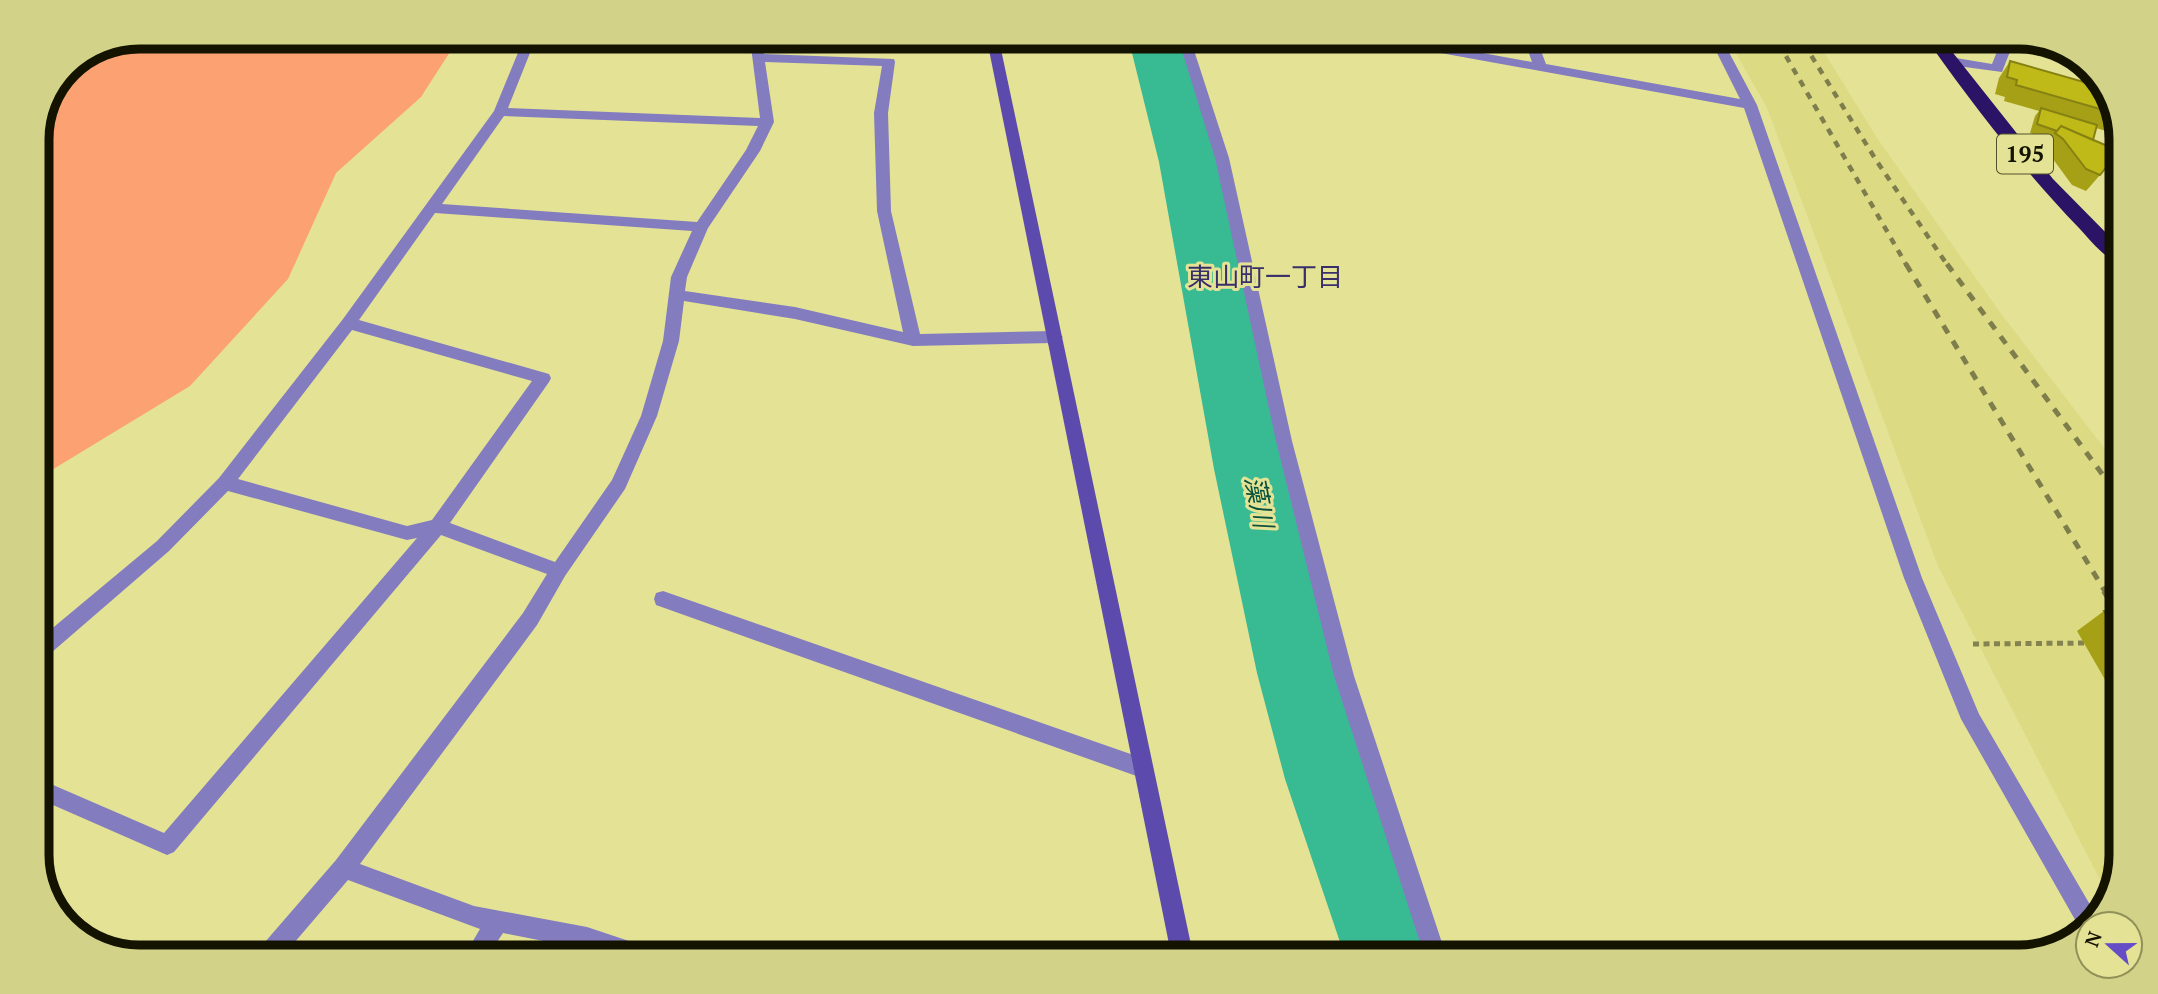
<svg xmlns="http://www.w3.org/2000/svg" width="2158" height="994" font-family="'PT Serif','Noto Sans JP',serif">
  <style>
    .built { fill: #dcda83 }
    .green { fill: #fba172 }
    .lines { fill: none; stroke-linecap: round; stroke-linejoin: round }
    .river { fill: #38bb92; fill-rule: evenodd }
    .path { stroke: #848350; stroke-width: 5; stroke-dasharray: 6 4.5; stroke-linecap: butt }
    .street { fill: #837dc0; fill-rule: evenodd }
    .secondary { fill: #5c4bad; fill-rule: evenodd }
    .highway { fill: #2b1466; fill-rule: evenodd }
    .rail-far2 { stroke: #7e7d4c; stroke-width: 4.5; stroke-dasharray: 7 7; stroke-linecap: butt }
    .rail-far1 { stroke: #7e7d4c; stroke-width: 5; stroke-dasharray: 9 9; stroke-linecap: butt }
    .rail { stroke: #7e7d4c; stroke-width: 6; stroke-dasharray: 10 10; stroke-linecap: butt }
    .wall { fill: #a5a016 }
    .building { fill: #c0ba19; stroke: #868212; stroke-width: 2 }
    .labels { text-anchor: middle; stroke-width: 6; stroke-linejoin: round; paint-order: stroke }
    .shield { fill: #e4e395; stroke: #52512d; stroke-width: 2 }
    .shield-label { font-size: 23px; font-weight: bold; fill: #141300 }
    .neighbourhood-label { font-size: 26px; fill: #382e69; stroke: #e4e395 }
    .water-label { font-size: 26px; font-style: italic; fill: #08523d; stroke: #e4e395 }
    .rim { fill: none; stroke: #141300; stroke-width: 9 }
  </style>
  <rect width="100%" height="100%" fill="#e4e395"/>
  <path class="built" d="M1730 43 1819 44 1877 138 1999 311 2118 466 2113 895 2110 899 1938 566 1767 108Z"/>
  <path class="green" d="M139 37 459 38 421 97 336 173 288 279 190 386 37 479V132L67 66Z"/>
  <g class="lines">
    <path class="river" d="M1129 41H1183L1219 162 1288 469 1340 673 1374 779 1440 955 1344 954 1285 779 1257 673 1214 469 1159 162Z"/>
    <path class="path" d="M1973 644 2090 643"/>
    <path class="street" d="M524 38H536L508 108 760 118 750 39H762L764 54 894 59 895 62 888 113 891 211 920 334 1055 331 1063 337 1055 343 913 346 795 319 684 301 679 341 657 416 625 489 565 576 537 625 360 864 474 906 587 927 638 944 641 952 594 951 503 933 491 951H467L480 929 348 880 288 950H262L265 942 336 860 523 613 547 574 441 535 174 852 167 855 37 798V778L164 833 417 538 407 540 228 491 169 551 44 659 37 661V641L157 541 219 478 343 319 494 111ZM765 62 882 66 874 113 877 211 903 332 795 307 685 291 687 277 708 228 760 151 774 122ZM504 116 758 126 746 150 697 222 442 204ZM435 213 692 231 671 277 663 341 641 416 612 480 555 562 450 523 549 382 551 378 549 374 359 320ZM352 330 532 381 432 520 407 526 238 479Z
      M1179 41H1191L1229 158 1292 441 1354 676 1446 955H1424L1334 676 1276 441 1215 158Z
      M1396 42H1423L1532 62 1525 42 1538 43 1546 64 1740 99 1712 43H1724L1757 105 1922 578 1979 714 2096 915 2082 932 1961 719 1904 578 1744 108 1402 46Z
      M2000 44H2013L2002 72 1950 65 1944 61 1950 57 1992 64Z
      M663 591 1142 758 1149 761 1152 768 1149 775 1142 778 656 605 654 599 656 593Z"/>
    <path class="secondary" d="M987 40H999L1193 954H1171Z"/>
    <path class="highway" d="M1930 44H1946L2053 179 2120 247V263C2105 259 2090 240 2079 228 2025 172 1976 109 1930 44Z"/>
    <path class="rail-far2" d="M1779 44 1907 266
      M1804 44 1876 160 1948 266"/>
    <path class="rail-far1" d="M1906 264 2106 593
      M1947 264 2117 494"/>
    <path class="rail" d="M2104 591 2116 610"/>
  </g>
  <path class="wall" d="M2010 61 2108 93 2121 132 2119 135 2096 128 2093 140 2100 175 2086 191 2072 185 2050 155 2042 149 2050 139 2030 133 2035 116 2039 111 2004 101 2005 97 1995 94 1999 78Z
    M2121 173 2120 194 2110 190Z
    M2120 197V233L2113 231 2118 221 2107 217 2114 205Z
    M2104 611H2116L2115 697 2077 631Z"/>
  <path class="building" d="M2010 61 2098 86V90L2108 93 2114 113 2016 85 2017 80 2007 77Z
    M2041 108 2097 125 2093 140 2061 126 2057 131 2037 124Z
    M2061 126 2119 151 2100 175 2086 169 2063 139 2055 133Z
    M2104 611H2116V632Z"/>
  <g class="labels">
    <rect class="shield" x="1997" y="134.5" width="56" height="39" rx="5"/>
    <g class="shield-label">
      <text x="2025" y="162">195</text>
    </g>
    <g class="neighbourhood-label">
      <text x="1265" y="286">東山町一丁目</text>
    </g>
    <g class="water-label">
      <text transform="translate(1259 502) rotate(79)" y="9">藻川</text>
    </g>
  </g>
  <path d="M0 0H2158V994H0ZM139 49H2019A90 90 0 0 1 2109 139V855A90 90 0 0 1 2019 945H139A90 90 0 0 1 49 855V139A90 90 0 0 1 139 49Z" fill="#d3d289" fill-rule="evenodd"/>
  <path class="rim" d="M139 49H2019A90 90 0 0 1 2109 139V855A90 90 0 0 1 2019 945H139A90 90 0 0 1 49 855V139A90 90 0 0 1 139 49Z"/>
  <g transform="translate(2109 945) rotate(291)"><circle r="33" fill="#e4e395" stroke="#919059" stroke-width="2"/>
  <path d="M0-5L12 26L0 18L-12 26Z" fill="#654dc5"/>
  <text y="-10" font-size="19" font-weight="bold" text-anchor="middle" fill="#141300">N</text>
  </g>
</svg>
